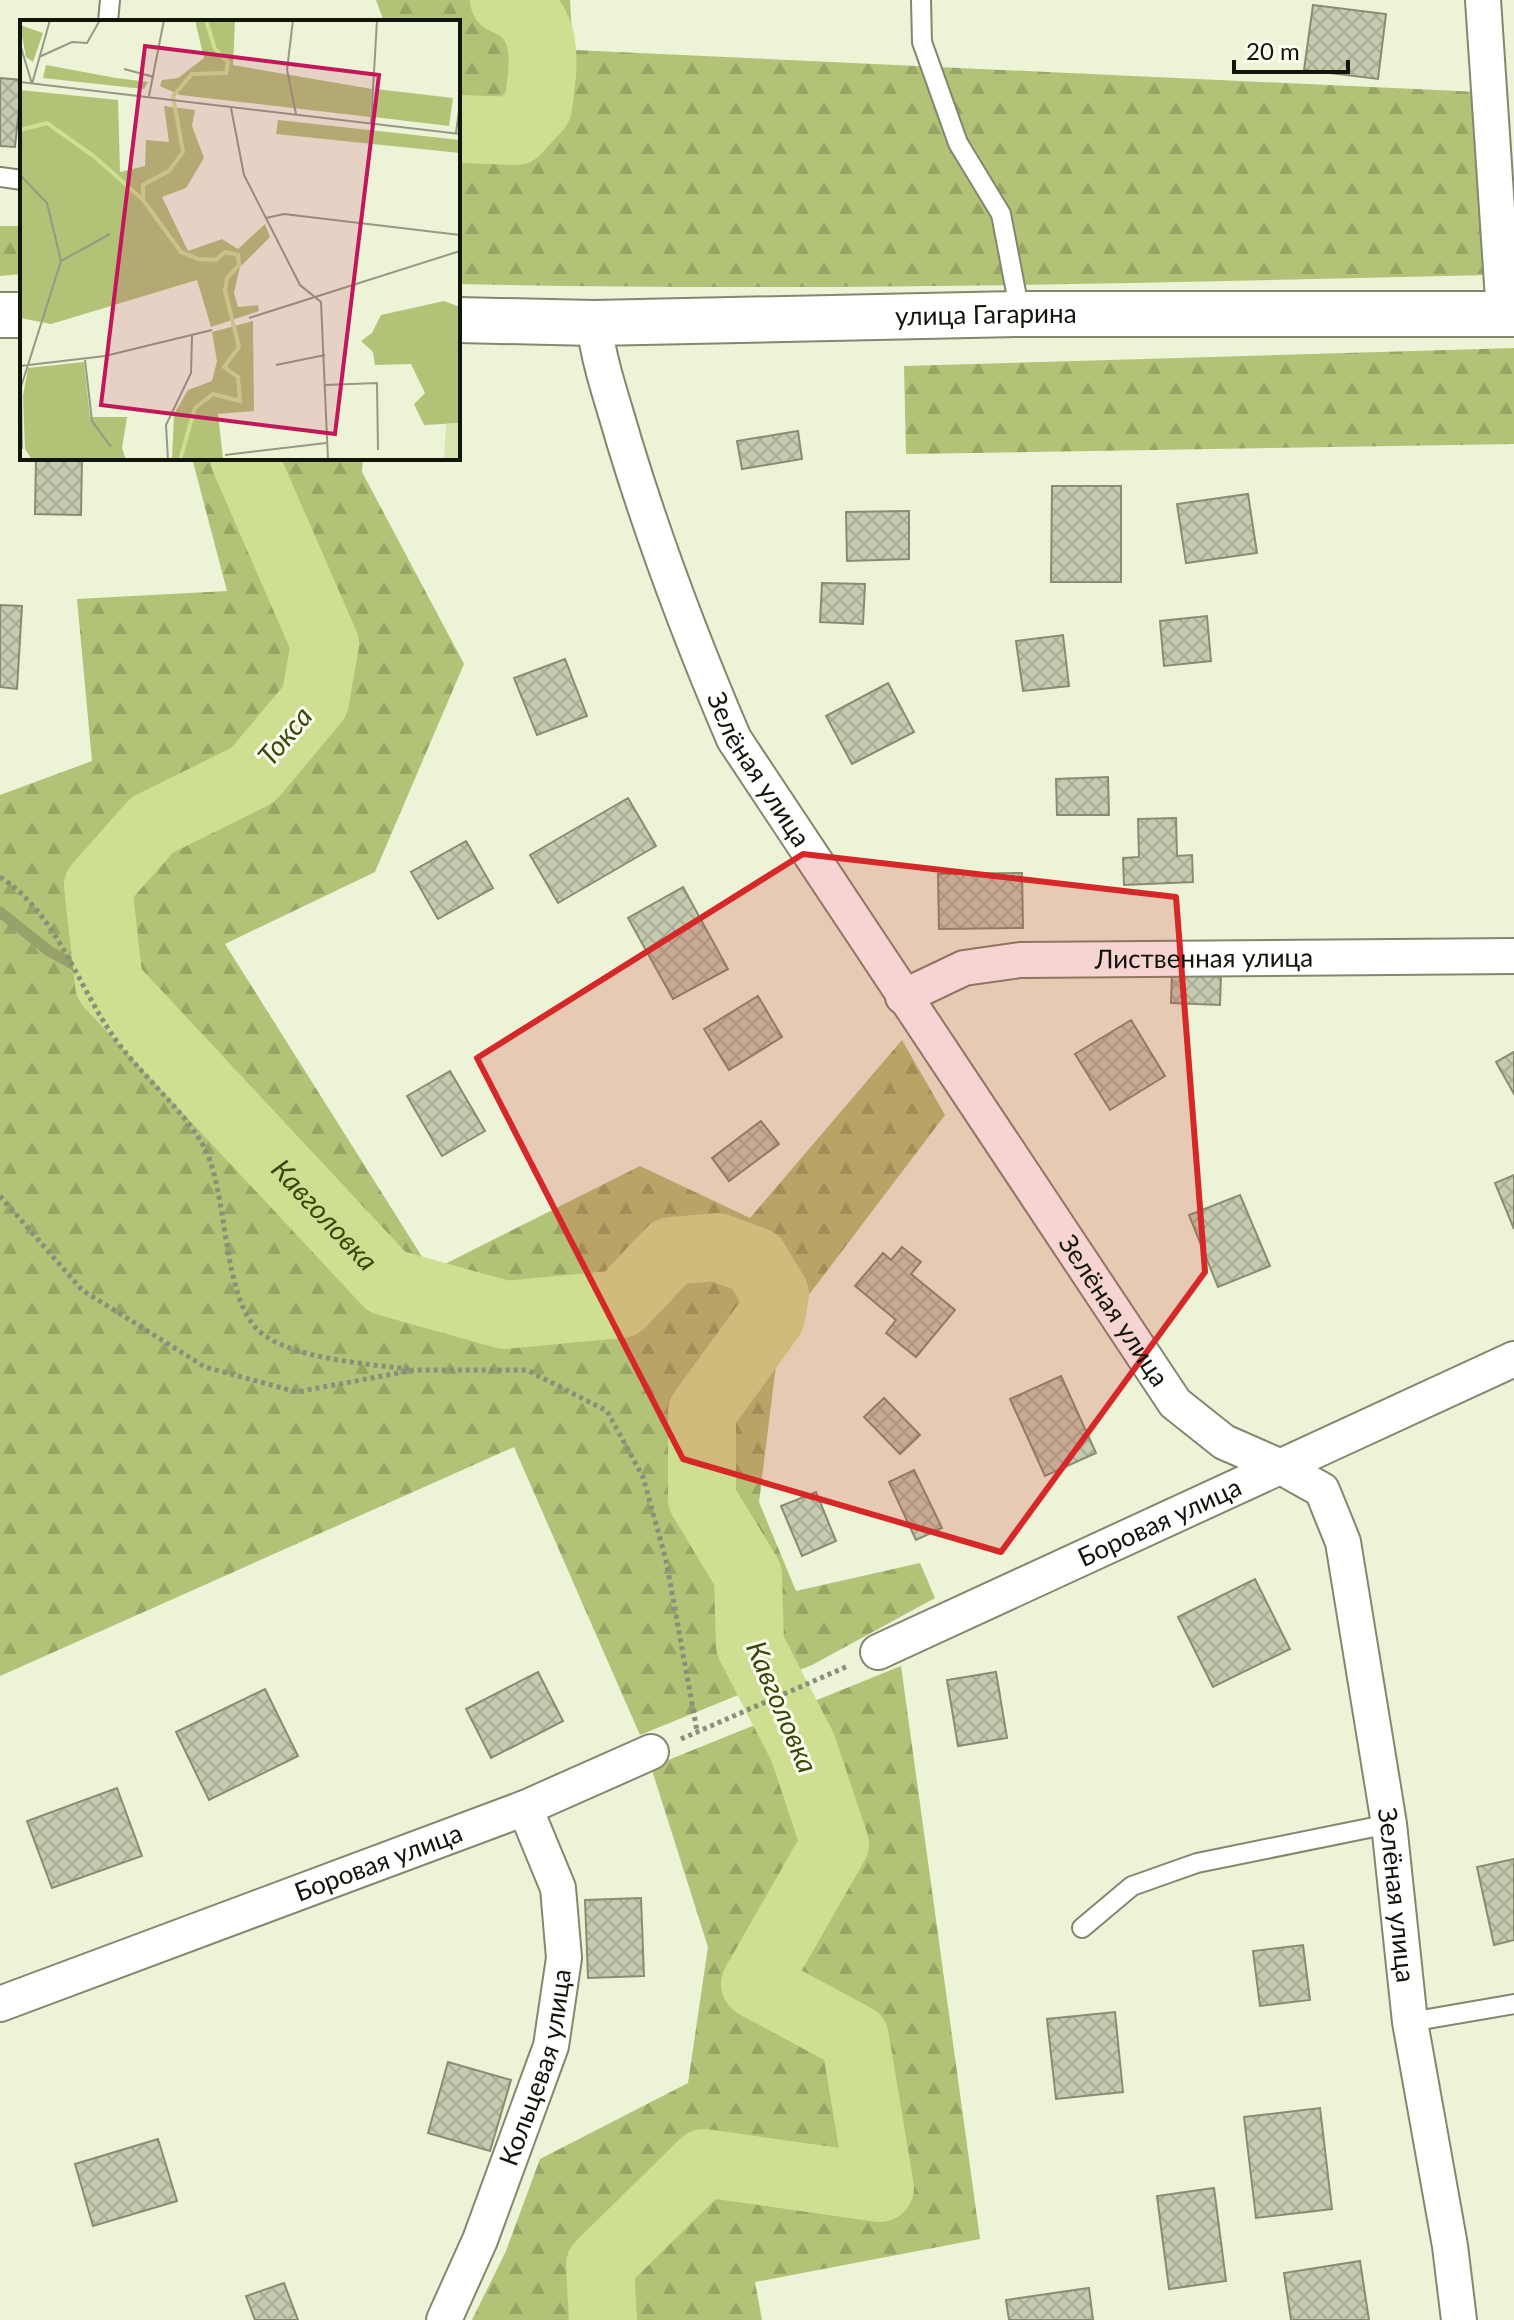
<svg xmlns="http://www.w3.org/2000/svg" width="1514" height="2320" font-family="Lato,sans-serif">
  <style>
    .forest { fill: url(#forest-firs) }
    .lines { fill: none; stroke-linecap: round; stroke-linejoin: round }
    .stream { stroke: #96a269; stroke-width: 11 }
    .river { stroke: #cfdf92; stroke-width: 68 }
    .building { fill: url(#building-cross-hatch); stroke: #878d72; stroke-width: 2 }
    .service-casing { stroke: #82886e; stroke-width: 22 }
    .minor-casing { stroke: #82886e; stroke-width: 38 }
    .secondary-casing { stroke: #82886e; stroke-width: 48 }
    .path { stroke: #8a8f7a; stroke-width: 5; stroke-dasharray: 4 4; stroke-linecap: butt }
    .service { stroke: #fff; stroke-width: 18 }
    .minor { stroke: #fff; stroke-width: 34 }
    .secondary { stroke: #fff; stroke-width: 44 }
    .marked { fill: #d62828; fill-opacity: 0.2; stroke: #d62828; stroke-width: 6; stroke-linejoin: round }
    .labels { text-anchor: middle; stroke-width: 6; stroke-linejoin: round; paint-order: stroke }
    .street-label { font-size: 26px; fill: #12150a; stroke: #fbffee }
    .water-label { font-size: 28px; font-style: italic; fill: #3d470d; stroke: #fbffee }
    .inset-river { fill: none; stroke: #cfdf92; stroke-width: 4 }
    .inset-road { fill: none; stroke: #959a84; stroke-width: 2 }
    .view { fill: #c2185b; fill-opacity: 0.15; stroke: #c2185b; stroke-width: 4 }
    .inset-edge { fill: none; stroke: #12150a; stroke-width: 4 }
  </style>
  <defs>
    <pattern id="forest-firs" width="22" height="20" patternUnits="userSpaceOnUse" patternTransform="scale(2)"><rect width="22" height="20" fill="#b2c276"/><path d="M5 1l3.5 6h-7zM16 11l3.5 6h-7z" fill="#98a665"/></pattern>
    <pattern id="building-cross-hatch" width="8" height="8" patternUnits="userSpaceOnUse" patternTransform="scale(2)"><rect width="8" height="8" fill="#c4cbaf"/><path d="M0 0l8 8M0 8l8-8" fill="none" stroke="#a7ad95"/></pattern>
  </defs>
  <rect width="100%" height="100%" fill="#ecf3d6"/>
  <path class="forest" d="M376 0H570L573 50 1479 92 1489 275C1146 283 802 292 458 284V22H384Z
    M0 226H22V274L0 276Z
    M1514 348V444L906 454 904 366Z
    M192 458H363L362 472 464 664 375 872 225 944 431 1271 640 1166 750 1218 902 1040 945 1115 780 1333 759 1502 796 1591 920 1563 935 1598 812 1665 640 1735 514 1447 0 1676V795L92 761 77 599 227 591Z
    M901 1666 980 2239 755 2282 762 2320H472L506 2251 540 2159 688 2083 708 1947 651 1767Z"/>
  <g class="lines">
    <path class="stream" d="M0 912 49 951 109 984"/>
    <g class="river">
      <path d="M458 129 516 131 538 107C544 63 552 19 504 0"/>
      <path id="s1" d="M244 458 325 644 315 701 253 775 152 825 98 886 109 984 387 1282 505 1315 621 1304 671 1251 717 1247 755 1261 775 1294 771 1317 702 1412V1499L748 1575 750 1645 803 1748 835 1844 755 1984 855 2038 880 2188 704 2163 600 2265 603 2320"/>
    </g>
  </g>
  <path class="building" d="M1313 5 1386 14 1378 79 1304 70Z
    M0 78 22 80 15 147 0 146Z
    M798 431 802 459 742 469 737 441Z
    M36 458H82L81 515 35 514Z
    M1052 486H1121V582H1051Z
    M1248 494 1257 553 1186 563 1177 504Z
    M909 511V559L847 561 846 512Z
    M822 583 865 584 863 624 820 622Z
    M0 605 22 606 17 689 0 687Z
    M1207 616 1211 661 1164 666 1160 621Z
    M1063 635 1069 686 1023 691 1016 641Z
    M565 659 587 716 537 735 514 678Z
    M888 683 914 732 852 764 826 716Z
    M1108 777 1109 815H1057L1056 779Z
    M628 798 656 846 558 903 530 855Z
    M1176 818 1177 856 1192 855 1193 882 1124 885 1123 858 1139 857 1138 819Z
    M466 841 493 888 438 919 411 872Z
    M1022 873 1023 928 939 929 938 874Z
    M683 887 728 969 673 999 628 918Z
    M1172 973 1221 975 1220 1005 1171 1003Z
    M758 996 782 1037 729 1070 704 1029Z
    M1131 1020 1165 1076 1110 1110 1075 1054Z
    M1514 1052V1094L1496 1062Z
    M450 1071 485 1131 442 1156 407 1096Z
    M761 1121 779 1144 729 1181 712 1158Z
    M1514 1175V1229L1495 1183Z
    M1240 1195 1270 1266 1218 1287 1189 1215Z
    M902 1247 921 1262 911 1274 955 1310 916 1357 886 1333 896 1320 855 1286 883 1253 891 1260Z
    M1061 1376 1096 1453 1045 1476 1010 1399Z
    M884 1398 920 1435 900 1454 864 1417Z
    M914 1470 942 1528 916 1540 889 1482Z
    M816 1492 836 1541 802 1556 781 1506Z
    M1255 1579 1290 1649 1213 1687 1178 1617Z
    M538 1672 563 1721 491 1758 466 1709Z
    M996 1672 1007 1738 958 1746 947 1680Z
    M265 1689 298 1756 209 1800 176 1732Z
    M117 1788 142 1856 52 1888 27 1821Z
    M1514 1859V1940L1494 1945 1477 1867Z
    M641 1898 644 1976 588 1978 585 1900Z
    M1303 1945 1310 2000 1260 2006 1253 1951Z
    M1115 2012 1123 2092 1056 2099 1047 2019Z
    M448 2062 511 2080 490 2151 428 2133Z
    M1320 2108 1332 2209 1256 2218 1244 2117Z
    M158 2139 177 2201 93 2226 75 2164Z
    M1214 2188 1226 2281 1169 2289 1157 2196Z
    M1360 2261 1369 2320H1291L1284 2273Z
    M284 2283 298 2320H255L246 2296Z
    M1089 2288 1093 2320H1009L1006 2300Z"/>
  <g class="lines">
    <g class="service-casing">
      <path id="service" d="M921 0 922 42 958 143 1001 214 1016 292V314
        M108 22 110 0
        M0 177 22 180
        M1082 1928 1132 1886 1197 1863 1389 1824
        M1410 2022 1514 2004"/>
    </g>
    <g class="minor-casing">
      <g id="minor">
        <path d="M1483 0 1504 314"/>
        <path id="s2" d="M594 323C599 364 613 402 624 441 655 543 692 641 734 739L1175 1403 1224 1442 1281 1467 1322 1490 1343 1542 1389 1824 1410 2022 1450 2246 1459 2320"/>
        <path id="s3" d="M903 997 964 968 1020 960 1514 956"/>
        <path id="s4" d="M878 1652 1514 1359"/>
        <path id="s5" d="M0 2004 525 1808 651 1752"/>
        <path id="s6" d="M444 2320 480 2240 551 2046 564 1958 558 1888 525 1808"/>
      </g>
    </g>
    <g class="secondary-casing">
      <g id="secondary">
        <path d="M0 315H22"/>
        <path id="s7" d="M458 320 594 323 1016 314H1514"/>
      </g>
    </g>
    <path class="path" d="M0 877C55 912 76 981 111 1033 135 1070 189 1114 206 1151 228 1198 223 1297 258 1330 288 1359 369 1364 409 1369
      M0 1196 82 1290 205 1367 297 1392 414 1370H527L607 1411 643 1477 666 1560 697 1731
      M681 1739 848 1666"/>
    <use href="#service" class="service"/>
    <use href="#minor" class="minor"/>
    <use href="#secondary" class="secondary"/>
  </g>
  <path class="marked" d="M803 854 1176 897 1205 1272 1001 1552 683 1459 477 1058Z"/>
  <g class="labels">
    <g class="street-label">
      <text dy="9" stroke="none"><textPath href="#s7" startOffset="528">улица Гагарина</textPath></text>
      <text dy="9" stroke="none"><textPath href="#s2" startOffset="478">Зелёная улица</textPath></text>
      <text dy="9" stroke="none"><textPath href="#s3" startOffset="308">Лиственная улица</textPath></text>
      <text dy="9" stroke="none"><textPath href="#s2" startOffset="1126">Зелёная улица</textPath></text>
      <text dy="9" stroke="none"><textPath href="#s4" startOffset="310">Боровая улица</textPath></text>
      <text dy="9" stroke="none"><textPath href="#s5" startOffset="404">Боровая улица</textPath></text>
      <text dy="9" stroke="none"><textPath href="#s2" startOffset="1822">Зелёная улица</textPath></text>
      <text dy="9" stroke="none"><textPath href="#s6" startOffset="270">Кольцевая улица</textPath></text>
    </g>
    <g class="water-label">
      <text transform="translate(285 736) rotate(-50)" y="10">Токса</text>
      <text dy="10" stroke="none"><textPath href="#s1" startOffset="966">Кавголовка</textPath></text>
      <text transform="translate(782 1707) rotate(67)" y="10">Кавголовка</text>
    </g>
  </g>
  <g transform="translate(20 20)">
    <rect width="440" height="440" fill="#ecf3d6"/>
    <path d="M175 0H215L213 45 352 69 350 97 160 75 140 66 142 60 158 58 184 38ZM0 5 23 13 13 42 6 37ZM26 45 96 58 128 62 124 69 23 58ZM356 69 433 78 429 106 354 97ZM0 70 98 80 100 152 125 146 126 120 149 122 144 86 175 90 172 106 184 138 166 168 142 177 168 231 202 219 218 229 245 204 250 217 220 247 214 273 218 287 238 285 239 291 191 307 177 260 31 304 0 298ZM258 100 440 120V133L256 114ZM424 281 440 287V403L404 405 394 384 405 373 391 344 355 345 353 332 341 321 352 313 361 295ZM233 301 234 391 198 394 203 439 217 440H152L154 394 168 370 192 361 197 341 192 312ZM64 342 70 397H107L102 428 106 440H12L5 429 3 376 8 348Z" fill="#b2c276"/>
    <path d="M440 403V440H424L426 404Z" fill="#d8e5ae"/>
    <path class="inset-river" d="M0 110 27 103 75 137 123 180M160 440 175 388 193 374 220 381 218 357 204 347 219 327 205 271 207 258 219 245 218 235 205 232 196 240 178 239 161 232 123 180V165L149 151 163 132 153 76 172 54 206 53 208 42 195 29 186 0"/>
    <path class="inset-road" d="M273 0 267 50 276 94M0 24 12 64M19 37 52 22 67 23 80 0M104 49 134 57M0 62 440 114M12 64 30 0M129 76 144 0M211 88 224 155 280 265 301 282 308 440M351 104 357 0M436 113 440 83M0 155 27 183 41 241 1 367 2 429M246 198 264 194 440 215M41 241 90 214M229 298 440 231M65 340 72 401 91 427M256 345 305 335M0 346 85 336 192 310M305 365 357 363 358 430M205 435 306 423M148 440 146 405 171 353 172 316"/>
    <path class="view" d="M125 26 359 55 315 414 81 385Z"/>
    <rect width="440" height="440" class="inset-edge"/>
  </g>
  <path d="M1234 60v12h114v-12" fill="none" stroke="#12150a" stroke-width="4"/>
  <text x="1246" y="60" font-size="24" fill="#12150a" stroke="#fbffee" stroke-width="6" paint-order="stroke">20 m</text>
</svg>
